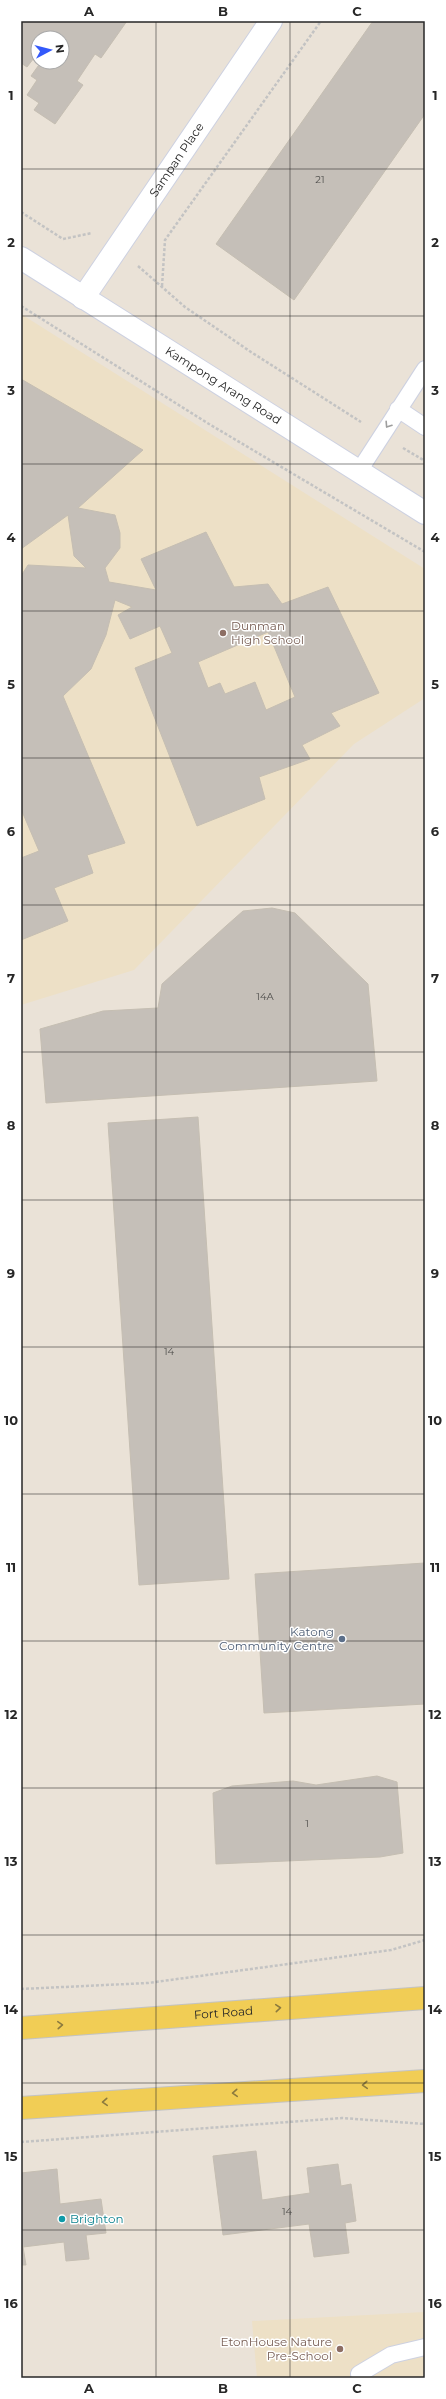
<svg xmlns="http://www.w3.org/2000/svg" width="446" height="2399" font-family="Montserrat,sans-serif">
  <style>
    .education { fill: #ede0c6 }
    .building { fill: #c5bfb8; stroke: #c5beb2; fill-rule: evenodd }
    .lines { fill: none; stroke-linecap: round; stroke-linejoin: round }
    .service-casing { stroke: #cdd1e1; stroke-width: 18 }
    .minor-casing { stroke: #cdd1e1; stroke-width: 24 }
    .primary-casing { stroke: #c3c3c3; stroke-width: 24 }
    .path { stroke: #c3c3c3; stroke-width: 2.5; stroke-dasharray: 3 2; stroke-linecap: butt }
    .service { stroke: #fff; stroke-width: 16 }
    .minor { stroke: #fff; stroke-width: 22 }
    .primary { stroke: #f1cd55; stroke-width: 22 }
    .oneway { stroke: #9e9e9e }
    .oneway2 { stroke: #8c7a3e }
    .grid { fill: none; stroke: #272727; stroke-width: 1; stroke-opacity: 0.55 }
    .education-dot { fill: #8d6e63; stroke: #fff; stroke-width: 1.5 }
    .service-dot { fill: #5c6f8a; stroke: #fff; stroke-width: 1.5 }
    .culture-dot { fill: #0f9aa8; stroke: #fff; stroke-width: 1.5 }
    .labels { text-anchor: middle; stroke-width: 3; stroke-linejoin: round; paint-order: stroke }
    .number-label { font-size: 10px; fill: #4e4d4b }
    .street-label { font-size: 12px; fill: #272727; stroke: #fff }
    .education-label { font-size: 12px; fill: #785e54; stroke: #fff; text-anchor: start }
    .service-label { font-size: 12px; fill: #4e5e75; stroke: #fff; text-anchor: end }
    .culture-label { font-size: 12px; fill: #0d838f; stroke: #fff; text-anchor: start }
    .neatline { fill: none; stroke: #272727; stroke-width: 1.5 }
    .grid-label { font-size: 13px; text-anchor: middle; font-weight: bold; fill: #272727 }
  </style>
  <rect width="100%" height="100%" fill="#eae2d7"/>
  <path class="education" d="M21 314 425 569V698L354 744 134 970 21 1005Z
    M425 2312V2378H257L252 2321Z"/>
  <path class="building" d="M21 21H127L101 58 95 54 77 81 83 85 55 124 34 110 39 103 27 95 37 80 31 76 41 62H62V38H38V55L37 54 27 67 21 63Z
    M373 21H425V114L294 300 216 244Z
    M21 379 143 450 78 508 115 515 120 533V548L105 568 109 582 156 590 141 559 206 532 234 587 268 584 282 604 328 587 379 693 331 713 340 726 302 745 310 759 259 777 265 799 197 826 135 668 172 653 160 626 130 639 118 615 132 607 115 600 106 635 91 669 63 696 125 843 87 855 93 873 54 888 68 921 21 940V858L39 851 21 809V576L28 565 86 568 74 556 68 515 21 549ZM268 632 295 697 266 710 255 682 225 694 220 683 208 688 198 662Z
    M272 908 295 913 368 984 377 1081 46 1103 40 1029 103 1011 158 1008 162 984 226 926 243 911Z
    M198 1117 229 1579 139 1585 108 1123Z
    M425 1563V1704L264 1713 255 1574Z
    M377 1776 397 1782 403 1853 380 1857 216 1864 213 1793 232 1786 293 1781 316 1785Z
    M256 2151 262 2200 310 2193 307 2168 338 2164 341 2186 351 2184 356 2221 345 2223 349 2253 314 2257 309 2224 223 2235 213 2156Z
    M57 2169 60 2204 101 2199 106 2233 86 2235 89 2259 66 2261 64 2242 23 2247 26 2265H21V2173Z"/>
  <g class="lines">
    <g class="service-casing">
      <path id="service" d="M398 409 425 427
        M359 471 425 369
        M359 2374 391 2355 425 2347"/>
    </g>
    <g class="minor-casing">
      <g id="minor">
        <path id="s1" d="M21 258 425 513"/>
        <path id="s2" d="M83 298 271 21"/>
      </g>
    </g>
    <g class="primary-casing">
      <g id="primary">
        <path id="s3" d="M21 2028 425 1998"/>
        <path d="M21 2108 425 2081"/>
      </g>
    </g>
    <path class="path" d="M21 212 63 239 92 233
      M138 266 185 307 251 352 361 422
      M162 286 165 240 321 21
      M21 306 209 424 425 552
      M403 448 425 461
      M21 1989 148 1983 391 1950 425 1940
      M21 2142 342 2118 425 2124"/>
    <use href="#service" class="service"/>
    <use href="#minor" class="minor"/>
    <use href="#primary" class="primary"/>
  </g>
  <defs><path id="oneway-chevron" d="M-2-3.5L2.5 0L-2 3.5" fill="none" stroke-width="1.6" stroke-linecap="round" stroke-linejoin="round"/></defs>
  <use class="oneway" href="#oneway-chevron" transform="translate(388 425) rotate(123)"/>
  <g class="oneway2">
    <use href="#oneway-chevron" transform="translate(278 2008) rotate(-5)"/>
    <use href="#oneway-chevron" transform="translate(60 2025) rotate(-4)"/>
    <use href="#oneway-chevron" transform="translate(365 2085) rotate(176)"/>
    <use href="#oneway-chevron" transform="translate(235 2093) rotate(176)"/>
    <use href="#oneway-chevron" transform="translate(105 2102) rotate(176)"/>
  </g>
  <path class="grid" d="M156 21V2378M290 21V2378M21 169H425M21 316H425M21 464H425M21 611H425M21 758H425M21 905H425M21 1052H425M21 1200H425M21 1347H425M21 1494H425M21 1641H425M21 1788H425M21 1935H425M21 2083H425M21 2230H425"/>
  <g class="education-dot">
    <circle cx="223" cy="633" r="4"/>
    <circle cx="340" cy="2349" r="4"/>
  </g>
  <circle class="service-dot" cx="342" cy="1639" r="4"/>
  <circle class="culture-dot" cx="62" cy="2219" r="4"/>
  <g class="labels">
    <g class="number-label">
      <text x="320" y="183">21</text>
      <text x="265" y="1000">14A</text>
      <text x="169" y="1355">14</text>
      <text x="307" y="1827">1</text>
      <text x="287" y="2215">14</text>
    </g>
    <g class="street-label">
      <text dy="4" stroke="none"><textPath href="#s2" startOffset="167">Sampan Place</textPath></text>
      <text dy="4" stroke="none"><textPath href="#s1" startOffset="239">Kampong Arang Road</textPath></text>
      <text dy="4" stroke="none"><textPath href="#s3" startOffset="203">Fort Road</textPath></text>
    </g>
    <g class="education-label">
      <text x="231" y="630">Dunman<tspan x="231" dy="14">High School</tspan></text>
      <text x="332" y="2346" text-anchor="end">EtonHouse Nature<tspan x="332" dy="14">Pre-School</tspan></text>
    </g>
    <g class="service-label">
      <text x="334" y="1636">Katong<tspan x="334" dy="14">Community Centre</tspan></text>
    </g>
    <g class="culture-label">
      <text x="70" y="2223">Brighton</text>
    </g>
  </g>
  <rect width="446" height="2399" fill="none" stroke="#ffffff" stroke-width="44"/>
  <g transform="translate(50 50) rotate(83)"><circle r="19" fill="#ffffff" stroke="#a9a9a9"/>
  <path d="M0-3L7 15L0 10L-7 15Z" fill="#3359fb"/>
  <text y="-6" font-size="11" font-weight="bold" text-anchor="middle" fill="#272727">N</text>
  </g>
  <rect x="22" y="22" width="402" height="2355" class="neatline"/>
  <g class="grid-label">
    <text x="89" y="16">A</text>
    <text x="223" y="16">B</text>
    <text x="357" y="16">C</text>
    <text x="11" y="100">1</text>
    <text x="435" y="100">1</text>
    <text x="11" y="247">2</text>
    <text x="435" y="247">2</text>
    <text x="11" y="395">3</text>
    <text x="435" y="395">3</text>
    <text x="11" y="542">4</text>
    <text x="435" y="542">4</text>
    <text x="11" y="689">5</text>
    <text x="435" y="689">5</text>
    <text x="11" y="836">6</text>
    <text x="435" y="836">6</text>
    <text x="11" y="983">7</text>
    <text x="435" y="983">7</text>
    <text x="11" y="1130">8</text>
    <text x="435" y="1130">8</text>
    <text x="11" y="1278">9</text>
    <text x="435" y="1278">9</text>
    <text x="11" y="1425">10</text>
    <text x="435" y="1425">10</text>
    <text x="11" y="1572">11</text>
    <text x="435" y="1572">11</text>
    <text x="11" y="1719">12</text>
    <text x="435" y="1719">12</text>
    <text x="11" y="1866">13</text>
    <text x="435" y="1866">13</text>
    <text x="11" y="2014">14</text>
    <text x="435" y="2014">14</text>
    <text x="11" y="2161">15</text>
    <text x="435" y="2161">15</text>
    <text x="11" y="2308">16</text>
    <text x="435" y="2308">16</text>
    <text x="89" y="2393">A</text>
    <text x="223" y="2393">B</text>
    <text x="357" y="2393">C</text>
  </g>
</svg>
